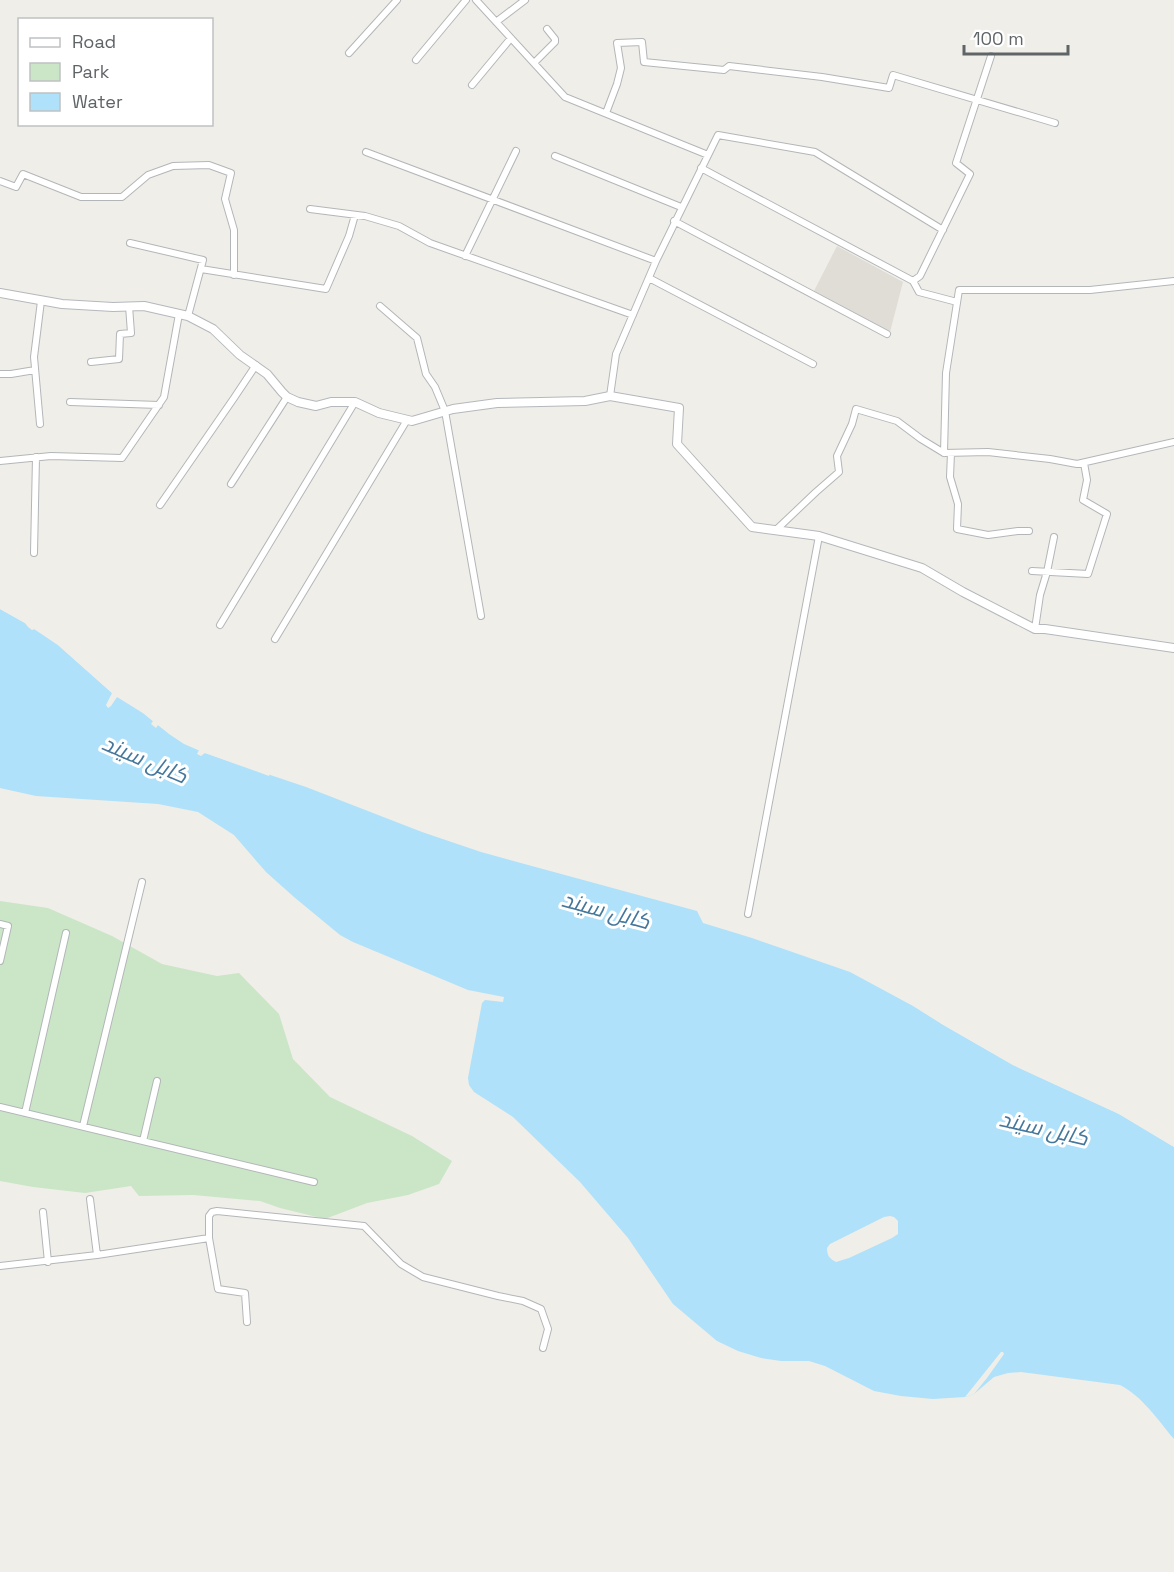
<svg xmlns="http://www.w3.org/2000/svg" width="1174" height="1572" font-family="'Space Grotesk',Cairo,sans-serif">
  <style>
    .education { fill: #e0ddd7 }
    .green { fill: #cae6c7 }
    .water { fill: #afe1fa; fill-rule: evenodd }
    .pier { fill: #f0eee8 }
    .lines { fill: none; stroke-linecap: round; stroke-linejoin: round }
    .street-casing { stroke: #b3b6b9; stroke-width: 8 }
    .secondary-casing { stroke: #b4b8bc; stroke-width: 10 }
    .street { stroke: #fff; stroke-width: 6 }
    .secondary { stroke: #fff; stroke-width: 8 }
    .labels { text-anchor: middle; stroke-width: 6; stroke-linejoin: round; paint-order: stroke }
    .water-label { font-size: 22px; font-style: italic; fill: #44779b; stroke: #fff }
  </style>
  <rect width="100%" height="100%" fill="#f0eee8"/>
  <path class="education" d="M837 246 903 282 890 332 814 291Z"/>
  <path class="green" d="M0 901 48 908 112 936 162 964 217 976 239 973 279 1014 293 1059 330 1097 412 1136 452 1161 439 1184 408 1195 367 1203 325 1219 280 1208 260 1201 193 1195 139 1196 131 1186 85 1193 33 1187 0 1181Z"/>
  <path class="water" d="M0 609 25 623 58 645 112 693 143 713 169 734 184 744 205 753 306 787 422 832 481 852 697 911 703 923 752 938 850 972 913 1006 940 1023 1013 1065 1119 1114 1174 1147V1439C1158 1420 1142 1396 1120 1385L1021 1372 1008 1373 994 1377 974 1394 965 1397 933 1399 901 1396 874 1391 825 1366 809 1361H781L761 1358 738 1351 717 1341 673 1304 628 1238 580 1182 513 1117 474 1092 469 1085 468 1078 482 1003 485 1000 503 1002 504 997 468 990 353 942 340 935 294 897 266 872 234 835 198 812 158 804 36 796 0 788ZM890 1216 894 1217 898 1221V1234L892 1238 849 1258 836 1262C830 1259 827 1256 827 1248L830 1244 884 1217Z"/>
  <path class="pier" d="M0 606 27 620 50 635 70 651 114 691 145 711 171 732 186 741 206 750 270 773 269 776 205 753 201 756 197 754 199 750 184 743 158 725 156 728 151 724 153 721 143 713 117 697 111 706 108 708 106 705 112 693 58 645 35 629 32 630 28 627 25 623 0 609Z
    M943 1021 1014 1063 1120 1112 1174 1143V1147L1119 1114 1013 1065 940 1023Z
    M1001 1352H1003L1004 1354 987 1378 974 1394 965 1397Z"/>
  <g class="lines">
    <g class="street-casing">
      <path id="street" d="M476 0 565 97 708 155
        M496 22 525 0
        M349 53 397 0
        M416 60 466 0
        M534 63 555 42V39L547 29
        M472 85 511 38
        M606 113 617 84 621 68 617 43 642 42 644 62 724 70 729 66 822 77 889 88 893 75 1055 123
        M366 152 656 261
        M555 156 681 207
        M701 168 913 281 919 292 957 302
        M0 181 16 187 23 174 81 197H122L148 175 173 166 209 165 231 173 225 199 234 230V275
        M310 209 365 216 399 226 430 243 633 315
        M674 221 887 334
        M130 243 203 260 188 316
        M465 256 516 151
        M201 269 326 289 349 236 355 215
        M649 278 813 364
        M913 281 920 276 970 174 956 163 991 56
        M380 306 417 338 426 374 435 387 445 411 481 616
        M91 362 119 359 120 334 131 333 129 306
        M0 374H11L35 370
        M610 396 616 354 656 261 718 135 815 152 943 230
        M70 402 159 405
        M40 424 34 357 41 301
        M944 453 988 452 1050 459 1077 464 1174 442
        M951 453 950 477 958 504 957 529 988 535 1018 531H1029
        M0 461 51 456 122 458 164 397 179 314
        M231 484 287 397
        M160 505 234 398 256 365
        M776 530 816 492 839 472 837 456 852 424 856 409 897 421 921 439 944 453 946 373 959 290H1090L1174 281
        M34 553 36 457
        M1032 571 1088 574 1107 514 1083 500 1087 480 1084 463
        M220 625 355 402
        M1035 629 1040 595 1047 572 1054 537
        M275 639 407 420
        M748 914 819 536
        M0 924 8 926 0 961
        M0 1107 314 1182
        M25 1113 66 933
        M83 1126 142 882
        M143 1141 157 1081
        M90 1199 97 1255
        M43 1212 48 1262
        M209 1238 218 1289 245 1293 247 1322
        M0 1266 97 1255 209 1238V1216L212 1212 217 1211 364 1226 401 1264 423 1277 498 1296 523 1301 541 1309 548 1329 543 1348"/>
    </g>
    <g class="secondary-casing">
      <path id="secondary" d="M0 293 62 304 113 307 144 306 188 316 213 329 240 355 267 374 282 392 287 397 298 402 316 406 331 402H355L379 413 412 421 453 409 497 403 585 401 610 396 679 408 677 444 752 527 819 536 922 568 963 592 1035 629H1045L1174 648"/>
    </g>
    <use href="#street" class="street"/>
    <use href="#secondary" class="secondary"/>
  </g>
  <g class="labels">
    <g class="water-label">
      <text transform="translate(145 759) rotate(23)" y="8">کابل سيند</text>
      <text transform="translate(606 910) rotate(15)" y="8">کابل سيند</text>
      <text transform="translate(1044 1128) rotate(13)" y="8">کابل سيند</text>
    </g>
  </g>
  <rect x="18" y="18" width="195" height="108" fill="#ffffff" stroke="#bfc1c2" stroke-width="1.5"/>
  <rect x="30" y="38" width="30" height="9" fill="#ffffff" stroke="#bfc1c2" stroke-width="1.5"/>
  <text x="72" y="48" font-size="18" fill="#5f6467">Road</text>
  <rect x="30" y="63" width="30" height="18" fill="#cae6c7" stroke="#bfc1c2" stroke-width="1.5"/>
  <text x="72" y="78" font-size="18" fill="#5f6467">Park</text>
  <rect x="30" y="93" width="30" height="18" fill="#afe1fa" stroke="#bfc1c2" stroke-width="1.5"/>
  <text x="72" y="108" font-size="18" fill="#5f6467">Water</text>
  <path d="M964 45v9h104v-9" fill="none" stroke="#5f6467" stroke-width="3"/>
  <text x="973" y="45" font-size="18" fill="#5f6467" stroke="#ffffff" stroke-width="4.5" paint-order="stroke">100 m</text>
</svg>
